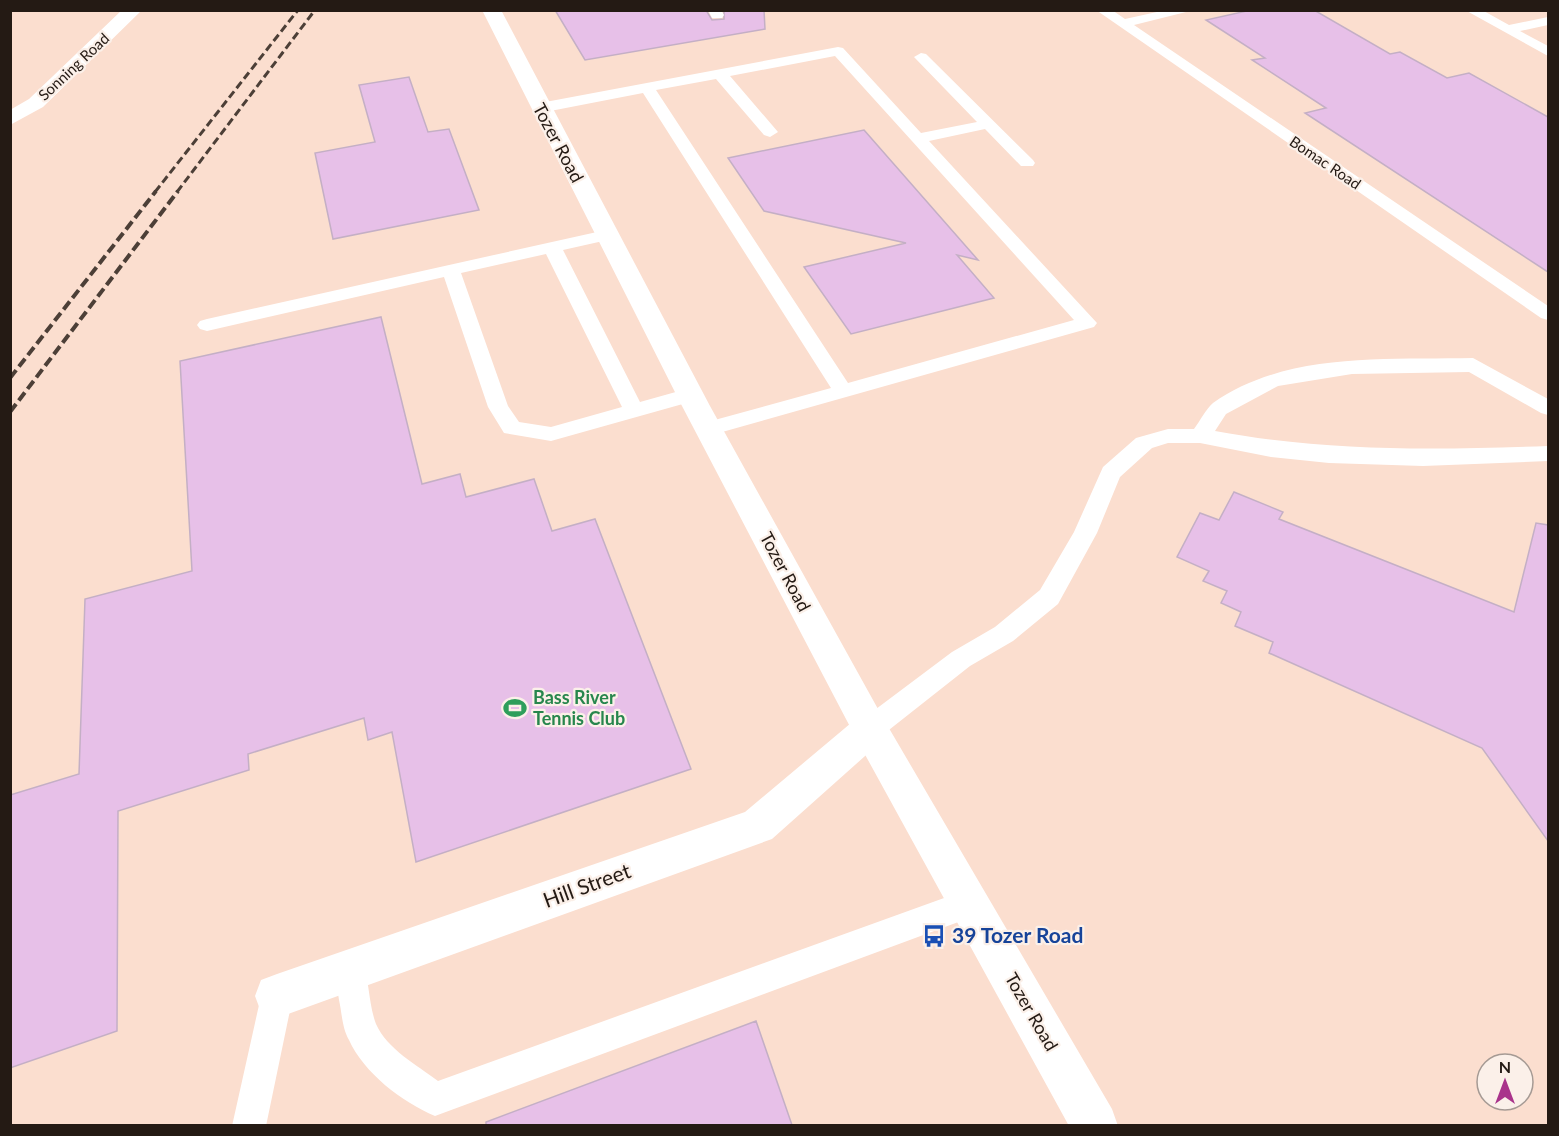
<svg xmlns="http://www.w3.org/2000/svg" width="1559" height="1136" font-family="Lato,sans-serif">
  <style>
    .building { fill: #e7c0e8; stroke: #c4afc5; stroke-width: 1.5 }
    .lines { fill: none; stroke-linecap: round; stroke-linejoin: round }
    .service { fill: #fff; fill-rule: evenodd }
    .minor { fill: #fff; fill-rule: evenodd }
    .secondary { fill: #fff; fill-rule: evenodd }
    .rail-far1 { stroke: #4c3f37; stroke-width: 3; stroke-dasharray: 8 4; stroke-linecap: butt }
    .rail { stroke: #4c3f37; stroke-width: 4; stroke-dasharray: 10 4.5; stroke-linecap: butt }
    .labels { text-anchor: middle; stroke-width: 4.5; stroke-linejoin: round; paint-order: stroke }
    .far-street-label { font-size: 15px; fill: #241a14; stroke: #fbf0e9 }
    .street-label { font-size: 18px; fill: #241a14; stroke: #fbf0e9 }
    .leisure-label { font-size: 18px; font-weight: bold; fill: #27864d; stroke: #fbf0e9; text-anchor: start }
    .near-street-label { font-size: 21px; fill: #241a14; stroke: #fbf0e9 }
    .near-transit-label { font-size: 21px; font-weight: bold; fill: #164399; stroke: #fbf0e9; text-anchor: start }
  </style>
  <rect width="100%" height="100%" fill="#fbdecf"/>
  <path class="building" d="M555 10H706L712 20 724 19V10H764L765 29 585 60Z
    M1251 10H1314L1390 54 1400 52 1447 78 1469 73 1548 117V272L1305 113 1326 108 1252 60 1265 58 1206 20Z
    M409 77 428 132 449 129 479 210 333 239 315 153 375 142 359 85Z
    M864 130 978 260 957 255 994 298 851 334 804 267 906 243 764 211 728 158Z
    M381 317 422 484 460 474 466 497 534 479 552 531 595 519 691 769 416 862 392 732 368 740 364 718 248 754 249 770 118 811 117 1031 10 1068V795L79 774 85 599 192 571 180 361Z
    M1234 492 1283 512 1279 519 1514 612 1536 523 1548 525V841L1482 748 1269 653 1273 642 1235 626 1241 612 1221 603 1227 591 1203 581 1209 571 1177 557 1200 513 1219 520Z
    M756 1021 792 1125H486V1122Z"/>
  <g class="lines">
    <path class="service" d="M708 10H721L724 15 722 18H712Z
      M1096 10H1112L1125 19 1166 10H1194L1134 25 1548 306V320L1541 318Z
      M1465 10H1482L1509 25 1548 17V25L1520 31 1548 46V56Z
      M838 47 843 48 921 133 977 122 914 57 921 53 926 54 1033 160 1035 163 1033 166H1021L985 129 929 141 1097 323 1094 327 708 436 700 434 697 429 700 424 831 388 643 93 540 113 532 108 540 103ZM835 56 1074 320 848 383 656 90 716 79 764 135 770 137 778 132 730 76Z
      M606 230 612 231 615 235 612 239 563 250 640 402 690 388 697 390 700 395 697 400 551 441 504 433 488 407 444 277 207 331 200 329 197 325 200 321 207 319ZM546 254 622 407 551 427 519 422 508 406 461 273Z
      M1473 358 1548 399V415L1541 413 1469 372 1352 374 1278 386 1226 414 1215 431C1329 452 1433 450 1548 446V461L1423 466 1329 463 1271 457 1200 443H1168L1152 448 1120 477 1097 533 1058 604 1013 641 970 666 880 737 870 741 860 737 856 729 860 721 952 652 995 627 1040 590 1074 532 1103 467 1136 438 1168 429H1194C1200 421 1206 409 1213 403 1287 351 1387 360 1473 358Z
      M969 889 980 894 984 904 980 914 435 1116C402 1102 364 1073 349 1040 342 1028 342 1013 339 1000 337 985 333 973 339 959L350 954 361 959C370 979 368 1003 376 1024 387 1049 417 1065 438 1081Z
      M277 980 288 985 293 996 266 1126H232L261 996 266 985Z"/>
    <path class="minor" d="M122 10H142L43 107 10 125V110L29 99Z
      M870 713 883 718 889 729 883 740 772 839 277 1018 261 1012 255 996 261 980 277 974 745 812 857 718Z"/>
    <path class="secondary" d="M482 10H501L710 406 883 718 1112 1109 1118 1126H1069L857 740 682 406Z"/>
    <path class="rail-far1" d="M155 192 298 10
      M177 192 315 10"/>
    <path class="rail" d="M10 378 156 191
      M10 412 178 191"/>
  </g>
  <defs>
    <g id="stadium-bare" transform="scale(1.8)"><path d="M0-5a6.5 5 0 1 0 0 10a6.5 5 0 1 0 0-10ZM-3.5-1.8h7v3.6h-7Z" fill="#2e9e5b" stroke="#fbf0e9" stroke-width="2.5" paint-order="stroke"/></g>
    <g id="bus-bare" transform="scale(1.8)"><path d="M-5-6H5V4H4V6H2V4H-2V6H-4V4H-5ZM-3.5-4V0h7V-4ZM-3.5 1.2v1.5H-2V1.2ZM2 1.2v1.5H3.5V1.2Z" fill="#1a4fb4" stroke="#fbf0e9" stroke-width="2.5" paint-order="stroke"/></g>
  </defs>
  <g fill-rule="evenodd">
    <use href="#stadium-bare" x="515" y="708"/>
    <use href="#bus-bare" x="934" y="936"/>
  </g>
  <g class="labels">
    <g class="far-street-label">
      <text transform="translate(74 67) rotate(-43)" y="5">Sonning Road</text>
      <text transform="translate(1325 163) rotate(34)" y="5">Bomac Road</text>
    </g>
    <g class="street-label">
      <text transform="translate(558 143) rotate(62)" y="6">Tozer Road</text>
      <text transform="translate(785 572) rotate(62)" y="6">Tozer Road</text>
      <text transform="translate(1031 1012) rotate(60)" y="6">Tozer Road</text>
    </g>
    <g class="leisure-label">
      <text x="533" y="704">Bass River<tspan x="533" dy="21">Tennis Club</tspan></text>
    </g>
    <g class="near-street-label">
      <text transform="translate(587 886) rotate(-20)" y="7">Hill Street</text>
    </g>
    <g class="near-transit-label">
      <text x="952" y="943">39 Tozer Road</text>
    </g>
  </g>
  <rect width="1559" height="1136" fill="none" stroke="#241a14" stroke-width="24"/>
  <g transform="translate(1505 1082)"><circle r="28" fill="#fbf0e9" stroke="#a59a94" stroke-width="1.5"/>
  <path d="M0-4.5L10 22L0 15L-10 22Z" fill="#a9338b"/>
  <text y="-9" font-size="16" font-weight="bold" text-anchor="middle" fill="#241a14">N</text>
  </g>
</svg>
